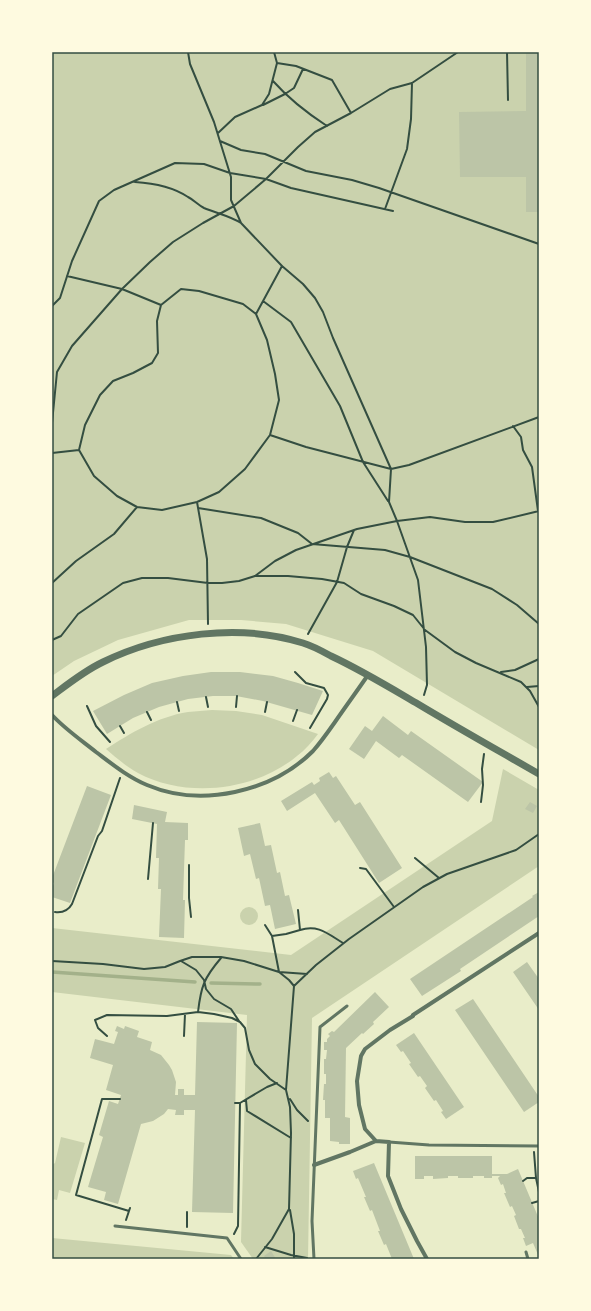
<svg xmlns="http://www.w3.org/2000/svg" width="591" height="1311" font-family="Merriweather,serif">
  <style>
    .green { fill: #cad2ad }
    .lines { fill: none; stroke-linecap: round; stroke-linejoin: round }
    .stream { stroke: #a3b18a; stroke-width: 3.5 }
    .building { fill: #bcc5a7 }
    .path { stroke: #344e41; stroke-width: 2 }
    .service { stroke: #617663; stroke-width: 3 }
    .minor { stroke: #617663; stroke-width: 4 }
    .tertiary { stroke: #617663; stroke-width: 7 }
    .neatline { fill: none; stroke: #344e41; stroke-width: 1.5 }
  </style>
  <rect width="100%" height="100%" fill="#e9edc9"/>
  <path class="green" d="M52 52H539V750L373 651 286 624 241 620H189L118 640 74 661 52 676Z
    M212 710 236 711 262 715 318 734C312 742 305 750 297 756 255 791 187 799 138 773 126 766 116 758 106 749 131 733 157 717 188 712 196 711 204 711 212 710Z
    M503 769 539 790V866L312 1018 308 1259H253L241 1242 247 1015 52 992V928L291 955 492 821Z
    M240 916a9 9 0 1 1 18 0a9 9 0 1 1-18 0Z
    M61 1137 85 1143 70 1193 59 1190 57 1200 52 1199V1165L55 1163Z
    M52 1238 231 1255 234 1259H52Z"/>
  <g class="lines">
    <path class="stream" d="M52 972 195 982
      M211 983 260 984"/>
  </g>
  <path class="building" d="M526 52H539V212H526V177H460L459 112 526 111Z
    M211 672H240L273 676 298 683 323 691 312 715 263 701 236 696H213L188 699 159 707 133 718 107 734 93 711 124 695 152 683 183 676Z
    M383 716 408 735 411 731 483 782 468 802 402 755 399 758 376 741 364 759 349 749 365 726 372 731Z
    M329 772 333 778 336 776 355 805 360 802 402 868 379 883 339 820 335 823 315 793 287 811 281 801 312 782 314 785 320 781 319 778Z
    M87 786 111 795 70 903 52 897V889L54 883 52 882V878Z
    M530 802 537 806 533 813 525 809Z
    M134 805 167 812 165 822 188 823V840H185L183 900H185L184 938 159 937 161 889H158L159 858H156L157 824 132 819Z
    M260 823 265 846 271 845 277 873 280 872 285 896 289 895 296 924 275 929 270 905 265 906 259 878 256 879 250 854 244 856 238 828Z
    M539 892V916L460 969 461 971 422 996 410 979 533 897 532 896Z
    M527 962 539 979V1010L513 972Z
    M375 992 389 1007 373 1022 374 1024 363 1034 362 1033 346 1048 345 1117 350 1118V1144H339V1142L330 1141V1118H325V1100H323L324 1084H326V1074H324V1059H326L327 1050H324V1042H327V1039L330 1036 328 1034 332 1031 334 1032Z
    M473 999 539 1097V1102L524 1112 455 1010Z
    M197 1022 237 1023 233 1213 192 1212 195 1110H184V1115H175L176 1110 168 1109 164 1114 153 1121 141 1124 118 1204 104 1200 106 1192 88 1187 103 1137 99 1135 109 1101 118 1104 121 1095 106 1090 113 1065 90 1058 95 1039 114 1044 118 1032 115 1031 117 1026 124 1029 125 1026 139 1031 137 1037 152 1042 150 1050 161 1055 169 1065 172 1070 176 1082 175 1095H178V1089H184V1095H195Z
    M414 1033 464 1107 446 1119 441 1112 443 1111 436 1100 434 1101 425 1088 427 1086 420 1076 418 1077 409 1064 411 1063 403 1051 401 1052 396 1045Z
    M415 1156H492V1174H507L518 1169 539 1219V1257L533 1243 526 1246 523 1238H525L521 1229H519L514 1216 516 1215 512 1206 510 1207 504 1193H506L503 1184 501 1185 498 1178 500 1176H492V1178H484V1176H473V1178H458V1176H448V1178L433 1179V1176H424V1179H415Z
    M374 1163 414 1259H392L386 1244 384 1245 378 1231H380L372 1210 370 1211 364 1197H366L358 1178 356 1179 353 1171Z
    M271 1251 276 1259H266L264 1256Z"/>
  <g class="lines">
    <path class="path" d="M188 52 190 64 214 122 231 177V200L241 223 282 266 303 284 315 298 323 312 333 338 391 469 389 502 397 521 418 580 426 647 427 685 424 695
      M507 52 508 100
      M277 63 296 66 332 80 351 113
      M273 81C289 99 307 113 327 126
      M263 105 285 94 294 88 303 69
      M218 133 235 117 262 105 269 94 277 63 274 52
      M220 141 241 150 265 154 306 171 352 180 379 188 539 244
      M135 182C152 183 173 187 188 197 194 200 198 205 204 208 216 213 230 216 241 223
      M385 209 407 149 411 119 412 83
      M67 276 122 289 161 305
      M181 289 199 291 243 304 256 314 267 340 275 374 279 400 270 435 245 469 219 492 197 502 162 510 137 507 117 496 94 476 79 450 85 425 100 395 113 381 133 373 152 363 158 353 157 321 161 305Z
      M263 301 291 322 340 406 363 462 388 501
      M52 306 60 298 72 261 99 201 114 190 175 163 204 164 230 173 266 179 291 188 393 211
      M256 314 282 266
      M52 423 57 372 72 346 122 289 150 262 173 242 203 223 234 206 266 179 298 147 315 132 351 113 390 89 412 83 458 52
      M513 426 521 437 523 450 532 467 538 511
      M270 435 306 447 391 469 409 465 539 417
      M52 453 79 450
      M197 502 207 559 208 624
      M198 508 261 518 298 533 312 544 385 550 410 557 492 589 517 605 539 624
      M255 576H288L322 579 344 583 361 594 394 606 413 615 425 630 455 652 476 663 521 682 530 691 539 707
      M52 583 76 561 114 534 137 507
      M308 634 337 582 347 547 354 530
      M52 640 61 636 78 614 123 583 142 578H168L208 583H222L239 581 255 576 275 561 296 550 357 529 397 521 430 517 465 522H493L539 511
      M295 672 306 683 324 688 328 695 327 699 310 728
      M501 672 515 670 539 659
      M527 687 539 686
      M206 697 208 707
      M177 702 179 711
      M87 706 96 726 110 742
      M236 707 237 696
      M147 712 151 720
      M265 712 267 702
      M293 721 297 710
      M120 726 124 733
      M481 802 483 785 482 769 484 754
      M415 858 439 878
      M189 865V898L191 917
      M360 868 366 869 394 907
      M148 879 153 823
      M55 912C63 913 68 911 72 904L98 836 102 831 120 778
      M265 925 272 936 279 972 307 974
      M300 930C318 924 328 934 343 943
      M272 936 286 934 300 930 298 910
      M52 961 103 964 144 969 165 967 180 961 192 957H221L244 961 279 972 289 980 294 986
      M181 961 196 970 204 980 206 989 214 999 231 1009 239 1021
      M198 1012C201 986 204 978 221 958
      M107 1036 98 1028 95 1020 107 1015 167 1016 198 1012 214 1014 232 1018 240 1022 245 1028 249 1050 255 1064 270 1079 286 1090
      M184 1036 185 1014
      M120 1099H102L76 1195 129 1211
      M290 1099 297 1110 308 1121
      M246 1100 247 1111 291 1138
      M240 1103 267 1087 277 1083
      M534 1152 536 1178 539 1192
      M523 1181 527 1178H536
      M532 1203 539 1201
      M290 1210 294 1234V1259
      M126 1220 130 1208
      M187 1227V1212
      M234 1234 238 1226 240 1103H235
      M265 1247 291 1255 307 1258
      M256 1259 272 1239 289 1209 291 1133 290 1107 286 1090 294 986 316 965 349 939 423 887 447 874 516 850 539 834"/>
    <path class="service" d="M389 1142 429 1145 539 1146
      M115 1226 227 1238 241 1259
      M526 1252 528 1259
      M314 1259 312 1221 320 1027 347 1006"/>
    <path class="minor" d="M52 715C65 729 81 740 96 752 112 764 128 777 147 785 201 808 272 792 313 751 321 742 328 732 335 722 346 706 357 691 368 675
      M413 1015 539 933
      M413 1016 390 1030 365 1049 361 1056 357 1081 359 1105 365 1129 376 1141 389 1142 388 1176 401 1209 417 1241 427 1259
      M314 1165 350 1152 376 1141"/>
    <path class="tertiary" d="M52 696C68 684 84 671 103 662 162 633 240 623 303 643 313 646 322 651 331 656 361 670 389 687 418 704 458 728 499 751 539 774"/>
  </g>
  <rect width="591" height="1311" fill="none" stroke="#fefae0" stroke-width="106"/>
  <rect x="53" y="53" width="485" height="1205" class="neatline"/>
</svg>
